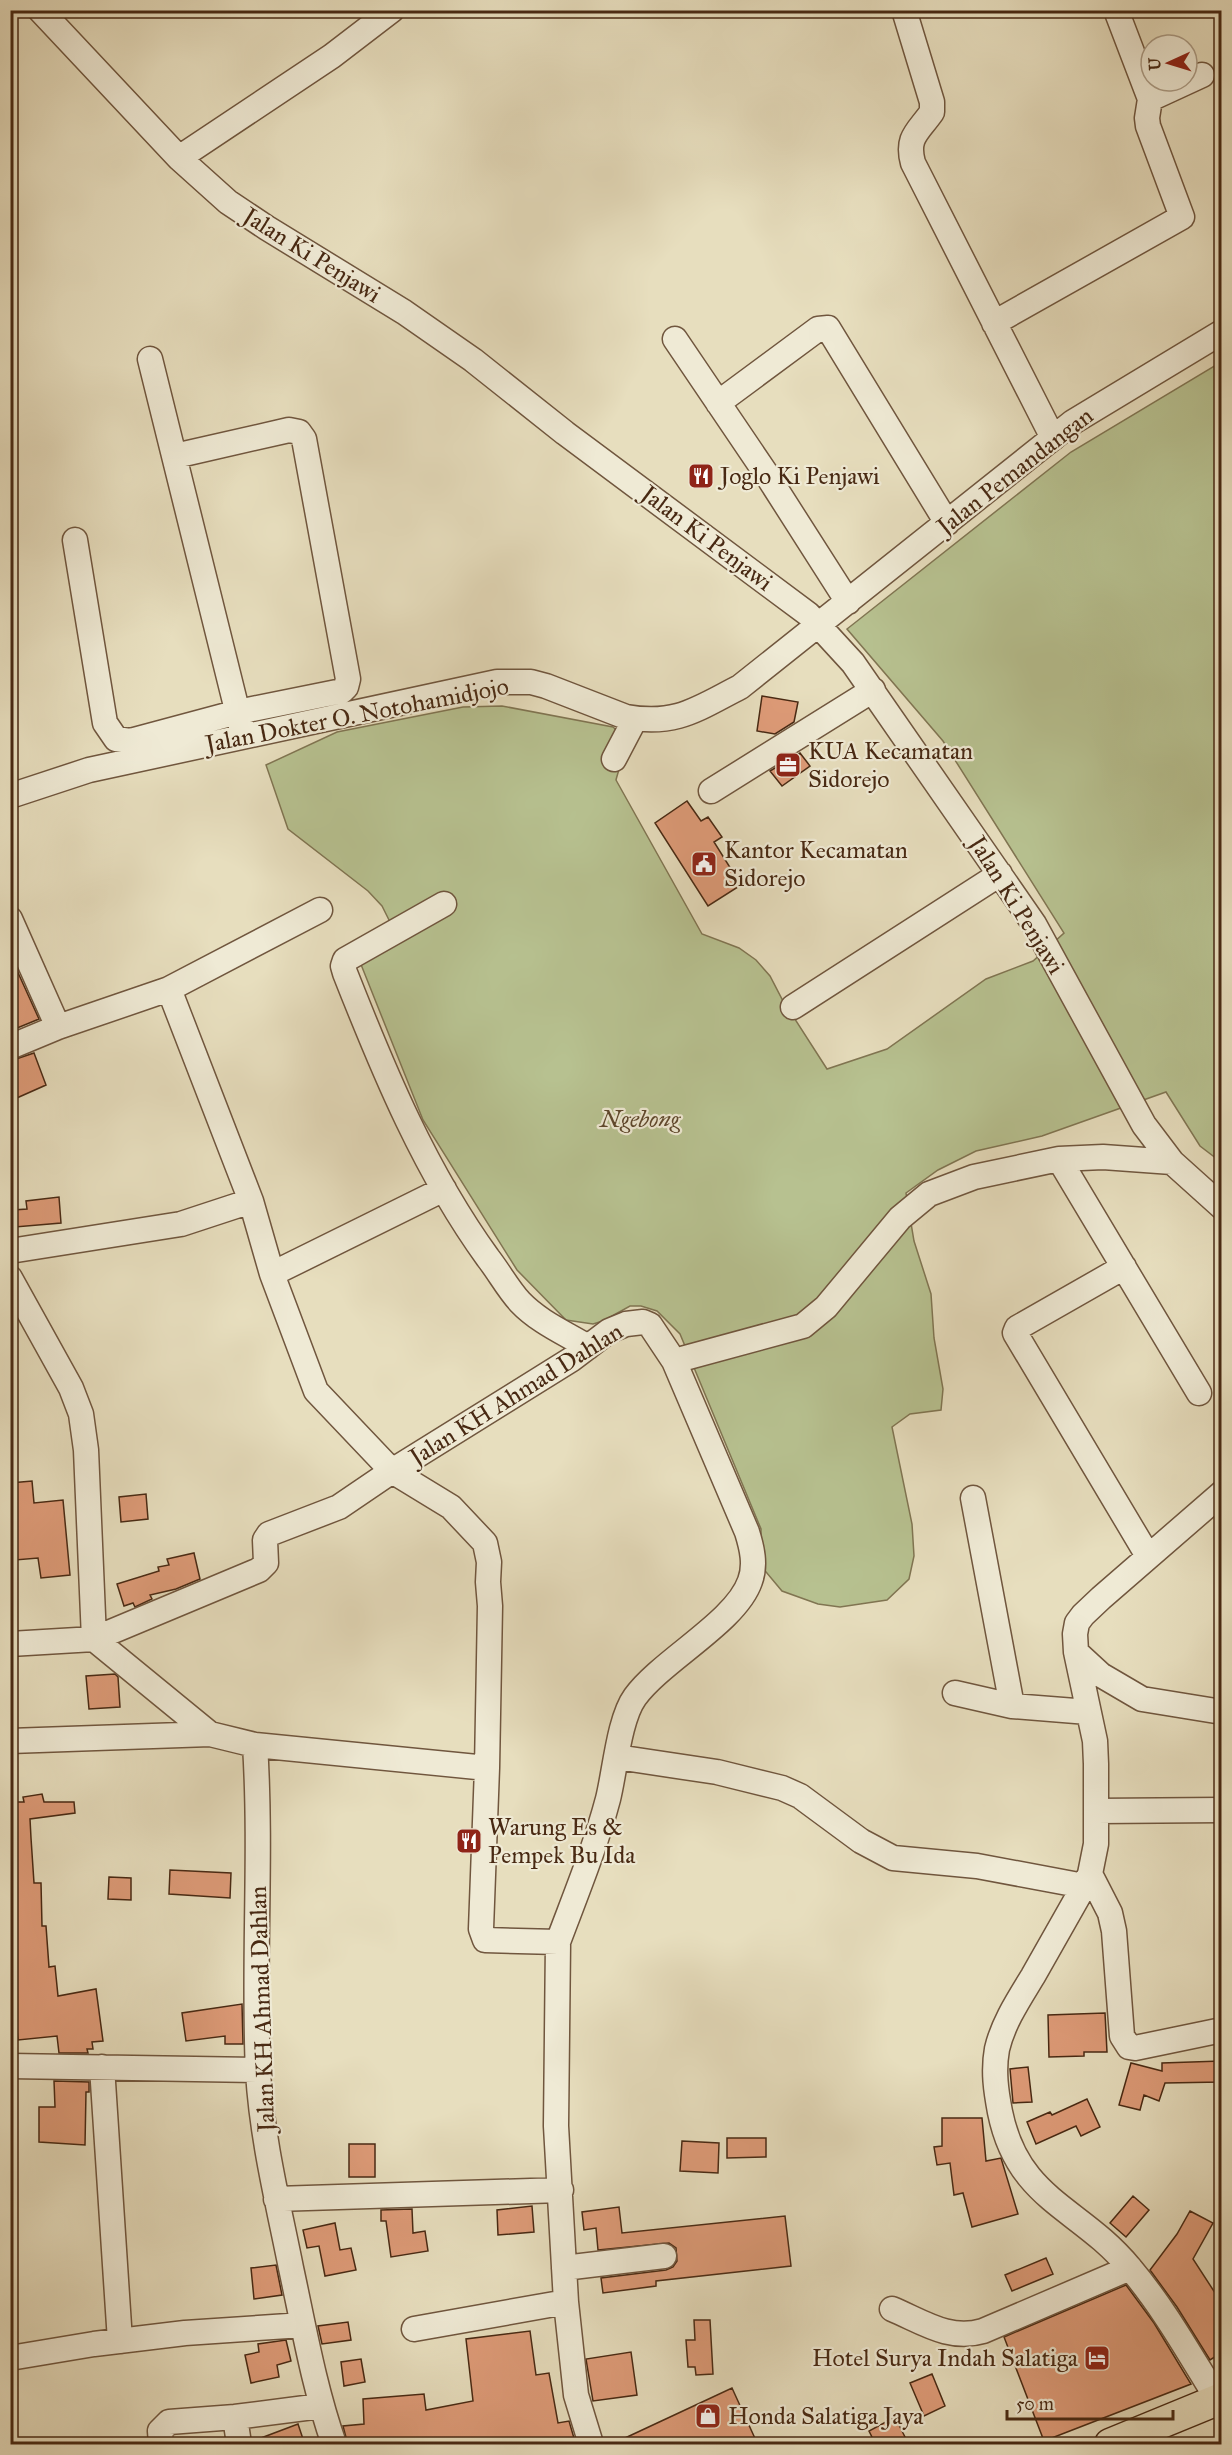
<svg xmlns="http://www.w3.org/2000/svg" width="1232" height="2455" font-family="'IM FELL Great Primer',serif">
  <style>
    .green { fill: #b7c190; stroke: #807552; stroke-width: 1.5 }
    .building { fill: #de9b78; stroke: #482913; stroke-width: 1.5 }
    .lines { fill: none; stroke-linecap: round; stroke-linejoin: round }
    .minor-casing { stroke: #70563e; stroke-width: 27 }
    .major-casing { stroke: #482913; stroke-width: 33 }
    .minor { stroke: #efead5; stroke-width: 24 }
    .major { stroke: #e7debe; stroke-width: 30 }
    .labels { text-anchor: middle; stroke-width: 4.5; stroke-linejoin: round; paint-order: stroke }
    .street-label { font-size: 24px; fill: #482913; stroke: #efead5 }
    .poi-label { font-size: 24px; fill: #482913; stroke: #efead5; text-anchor: start }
    .park-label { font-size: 24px; font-style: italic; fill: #5e472c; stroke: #efead5 }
  </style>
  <rect width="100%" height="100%" fill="#e7debe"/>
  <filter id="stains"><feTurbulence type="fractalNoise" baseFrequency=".00333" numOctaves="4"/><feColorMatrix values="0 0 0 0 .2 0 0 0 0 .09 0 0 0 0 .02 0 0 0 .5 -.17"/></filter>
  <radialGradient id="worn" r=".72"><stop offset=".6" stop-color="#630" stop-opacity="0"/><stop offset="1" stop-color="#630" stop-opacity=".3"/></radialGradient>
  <path class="green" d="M1221 362V1162L1200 1146 1166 1092 1042 1136 976 1151 938 1170 906 1193 914 1241 931 1294 934 1338 943 1389 941 1410 910 1414 892 1427 912 1524 914 1556 909 1579 887 1600 840 1607 818 1604 782 1591 761 1566V1529L680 1334 657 1311 641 1306H630L603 1321 593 1324 566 1320 517 1270 423 1120 358 957 391 924 382 906 368 891 288 829 266 765 337 732 463 707 502 706 613 727C632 742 621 760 616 780L702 934 739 948 756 960 770 976 782 999 827 1069 887 1049 986 979 1033 961 1064 933 943 741 847 629 1071 452Z"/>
  <path class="building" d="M762 696 798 702 794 722 775 734 757 731Z
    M800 753 810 766 782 786 770 771Z
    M687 801 701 821 708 817 722 837 714 842 741 885 708 906 655 823Z
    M10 955 39 1019 10 1031Z
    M34 1053 46 1085 10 1101V1061Z
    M59 1197 61 1223 15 1227 13 1210 27 1209 26 1201Z
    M32 1481 34 1503 63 1500 70 1575 41 1578 38 1558 15 1560 10 1483Z
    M146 1494 148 1519 121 1522 119 1497Z
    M194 1553 200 1579 176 1589 150 1595 152 1599 135 1607 133 1603 124 1606 117 1584 159 1571 158 1567 169 1565 167 1559Z
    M115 1674 118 1677 120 1707 89 1709 86 1676Z
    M42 1794 44 1802H74L75 1813 30 1819 31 1838 34 1883H41L42 1926H46L49 1967 55 1966 58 1996 96 1989 103 2041 92 2042 93 2049H87L88 2053H59L57 2036 18 2040 10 1955V1883H14L10 1802H24L23 1797Z
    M170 1870 231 1873 230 1898 169 1894Z
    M109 1877 131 1878V1900L108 1899Z
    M242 2004 243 2044H225V2036L186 2041 182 2013Z
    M1105 2013 1107 2052H1084V2056L1049 2057 1048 2015Z
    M1221 2061V2082L1165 2083 1159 2101 1144 2095 1140 2110 1119 2105 1131 2063 1162 2071V2063Z
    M1028 2067 1032 2102 1013 2103 1010 2069Z
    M54 2081 89 2082V2092H86L85 2145 39 2142V2107H55Z
    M1087 2099 1100 2127 1081 2136 1076 2126 1036 2144 1027 2122 1050 2112 1052 2115Z
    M942 2118H982L986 2161 1001 2158 1018 2214 972 2227 963 2193 954 2195 950 2163 937 2165 934 2147 942 2146Z
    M727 2138H766V2157L727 2158Z
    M682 2141 719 2143 718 2173 680 2171Z
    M349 2144H375V2177H349Z
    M1133 2196 1149 2210 1126 2237 1110 2223Z
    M532 2206 534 2232 498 2235 497 2210Z
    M619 2207 622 2233 785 2216 791 2266 656 2281V2286L603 2293 601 2278 666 2270 673 2267 677 2261 676 2248 669 2243 598 2250 596 2228 584 2230 582 2212Z
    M412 2209 413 2233 425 2231 428 2251 391 2257 386 2221H381V2210Z
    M1190 2211 1213 2223 1193 2259 1221 2302V2353L1210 2360 1177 2307 1150 2270 1177 2234Z
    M335 2223 340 2250 351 2248 356 2270 325 2276 319 2246 307 2248 303 2230Z
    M1046 2258 1053 2274 1012 2291 1005 2275Z
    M276 2265 282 2295 254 2299 251 2268Z
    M1126 2285 1154 2323 1191 2384 1044 2441 1004 2337Z
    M694 2320H710L713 2374 696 2375 695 2367H688L686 2340H695Z
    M348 2322 351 2340 322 2344 318 2326Z
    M530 2331 536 2375 549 2373 558 2423 569 2421 576 2445H460L459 2439 411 2445H348L343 2426 364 2424 363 2399 424 2394 426 2410 473 2401 466 2339Z
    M286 2340 291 2361 277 2365 279 2377 251 2383 245 2355 259 2352 258 2344Z
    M631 2352 637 2395 593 2401 586 2359Z
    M361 2359 365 2382 344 2386 341 2362Z
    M932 2374 945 2406 924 2416 910 2383Z
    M732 2388 758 2445H610L700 2403Z
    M895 2417 909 2445H876L869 2431Z
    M298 2424 305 2445H253V2441Z"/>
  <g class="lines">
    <g class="minor-casing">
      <path id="minor" d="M40 10 179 158 228 202 267 228 404 312 473 360 565 433 808 614 853 663 1034 924 1144 1125 1172 1162 1222 1207
        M904 10 932 102V112C918 132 906 137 913 163L1053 438
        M1150 99 1202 75
        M179 158 332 56 392 10
        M994 323 1182 217 1148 126 1147 118 1150 99 1116 10
        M675 339 765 472 848 602
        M150 359 241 726
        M718 403 818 329 828 328 947 523
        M75 540 105 723 116 739 130 741 238 712 342 691 346 687 348 679 304 439 299 432 289 430 175 456
        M614 759 635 719
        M711 791 873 690
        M10 796 89 770 497 682H531L546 686 626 717C676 726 697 709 740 687L1073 422 1222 332
        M444 904 345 960 343 966 345 973C384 1072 425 1171 488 1258 499 1272 508 1289 520 1302 539 1322 565 1333 588 1347
        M10 919 58 1027
        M169 989 320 910
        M793 1007 1000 874
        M10 1047 58 1027 169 989 251 1201 272 1274
        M1059 1159 1199 1393
        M10 1251 181 1224 251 1201
        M1124 1267 1017 1328 1015 1333 1148 1556
        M10 1278 71 1388 81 1414 86 1450 94 1639 210 1734 255 1745C262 1854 253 1963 258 2072 262 2139 278 2203 291 2268 304 2328 314 2387 334 2444
        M674 1361 803 1326 826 1307 900 1218 929 1194 974 1177 1059 1159 1103 1157 1172 1162
        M973 1498 1012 1706 1088 1712
        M10 1644 94 1639 259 1570 266 1563 265 1540 269 1534 339 1507 392 1471 572 1359 609 1331 626 1324 643 1322 650 1325 674 1361 747 1532C752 1548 756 1565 750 1581 736 1622 662 1660 635 1697 619 1719 615 1771 608 1799 595 1848 576 1894 558 1942L485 1940 481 1929 487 1768
        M1076 1652 1101 1675 1142 1699 1222 1712
        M955 1693 1012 1706
        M10 1741 210 1734
        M255 1745 487 1768 490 1606 488 1582 489 1562 485 1543 451 1507 392 1471 316 1391 272 1274 444 1189
        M617 1757 717 1772 782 1788 800 1796 861 1841 893 1858 977 1866 1084 1886
        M1097 1811 1222 1810
        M1090 1874 1110 1913 1114 1931 1122 2036 1129 2047 1135 2048 1222 2030
        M558 1942 556 2126 566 2302 576 2395 591 2444
        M10 2066 258 2070
        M102 2067 120 2341
        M276 2199 561 2190
        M564 2268 664 2256
        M892 2309C923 2322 949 2341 983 2331L1130 2268
        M414 2329 566 2302
        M10 2358 94 2344 185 2333 303 2325
        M1218 2400C1190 2355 1164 2308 1130 2268 1080 2207 1018 2201 1000 2112 996 2091 993 2071 997 2049 1003 2023 1019 1999 1033 1976 1050 1946 1067 1916 1084 1886L1090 1874 1096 1844V1764L1095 1741 1076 1652 1075 1634 1077 1623 1083 1615 1101 1598 1222 1493
        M161 2444 160 2431 169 2422 235 2417
        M239 2444 235 2417 321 2406"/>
    </g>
    <g class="major-casing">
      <path id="major" d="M1110 2444 1222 2398"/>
    </g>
    <use href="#minor" class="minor"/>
    <use href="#major" class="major"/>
  </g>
  <defs>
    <g id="restaurant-square" transform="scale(1.35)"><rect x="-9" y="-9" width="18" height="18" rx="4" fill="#8f2418" stroke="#efead5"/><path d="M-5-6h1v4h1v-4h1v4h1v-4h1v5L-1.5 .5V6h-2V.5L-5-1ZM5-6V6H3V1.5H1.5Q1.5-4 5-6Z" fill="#fff"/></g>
    <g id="office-square" transform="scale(1.35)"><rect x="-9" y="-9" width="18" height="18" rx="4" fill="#8f2418" stroke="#efead5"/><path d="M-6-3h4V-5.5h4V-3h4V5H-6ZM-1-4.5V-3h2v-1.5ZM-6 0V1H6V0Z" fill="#fff"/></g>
    <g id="civic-square" transform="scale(1.35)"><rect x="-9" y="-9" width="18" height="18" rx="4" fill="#8f2418" stroke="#efead5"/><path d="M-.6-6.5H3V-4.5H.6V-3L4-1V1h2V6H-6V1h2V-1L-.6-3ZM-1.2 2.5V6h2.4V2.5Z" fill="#fff"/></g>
    <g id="hotel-square" transform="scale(1.35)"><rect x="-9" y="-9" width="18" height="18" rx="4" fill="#8f2418" stroke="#efead5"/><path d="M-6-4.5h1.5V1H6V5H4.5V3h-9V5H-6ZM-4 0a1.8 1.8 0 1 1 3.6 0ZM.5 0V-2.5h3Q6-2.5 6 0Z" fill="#fff"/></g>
    <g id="shop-square" transform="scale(1.35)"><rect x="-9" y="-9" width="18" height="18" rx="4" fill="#8f2418" stroke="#efead5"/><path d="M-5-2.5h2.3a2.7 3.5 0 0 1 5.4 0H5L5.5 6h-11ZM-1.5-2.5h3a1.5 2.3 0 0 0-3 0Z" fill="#fff"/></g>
  </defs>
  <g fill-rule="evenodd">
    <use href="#restaurant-square" x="701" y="476"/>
    <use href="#office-square" x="788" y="765"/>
    <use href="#civic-square" x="704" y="864"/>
    <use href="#restaurant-square" x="469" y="1841"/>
    <use href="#hotel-square" x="1097" y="2358"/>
    <use href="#shop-square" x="708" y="2416"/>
  </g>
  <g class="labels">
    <g class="street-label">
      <text transform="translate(312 255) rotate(32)" y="8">Jalan Ki Penjawi</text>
      <text transform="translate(1015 471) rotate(-38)" y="8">Jalan Pemandangan</text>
      <text transform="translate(707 538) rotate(37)" y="8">Jalan Ki Penjawi</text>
      <text transform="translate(357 715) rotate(-11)" y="8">Jalan Dokter O. Notohamidjojo</text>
      <text transform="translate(1017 905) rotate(58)" y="8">Jalan Ki Penjawi</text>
      <text transform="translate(516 1394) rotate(-32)" y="8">Jalan KH Ahmad Dahlan</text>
      <text transform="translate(262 2009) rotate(-92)" y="8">Jalan KH Ahmad Dahlan</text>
    </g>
    <g class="poi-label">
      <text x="720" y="484">Joglo Ki Penjawi</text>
      <text x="808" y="759">KUA Kecamatan<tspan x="808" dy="28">Sidorejo</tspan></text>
      <text x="724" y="858">Kantor Kecamatan<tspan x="724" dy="28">Sidorejo</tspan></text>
      <text x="488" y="1835">Warung Es &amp;<tspan x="488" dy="28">Pempek Bu Ida</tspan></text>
      <text x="1078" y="2366" text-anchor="end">Hotel Surya Indah Salatiga</text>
      <text x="728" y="2424">Honda Salatiga Jaya</text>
    </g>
    <g class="park-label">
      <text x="640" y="1127">Ngebong</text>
    </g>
  </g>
  <rect width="1232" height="2455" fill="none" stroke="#e7debe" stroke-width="36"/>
  <rect x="12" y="12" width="1208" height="2431" fill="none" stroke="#482913" stroke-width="3"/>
  <rect x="18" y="18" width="1196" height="2419" fill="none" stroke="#482913" stroke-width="1.5"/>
  <g transform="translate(1169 63) rotate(266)"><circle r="28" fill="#efead5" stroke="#ac9d87" stroke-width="1.5"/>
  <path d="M0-4.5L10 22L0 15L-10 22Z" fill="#8f2418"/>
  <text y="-9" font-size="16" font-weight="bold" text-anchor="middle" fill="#482913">U</text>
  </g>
  <path d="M1007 2410v9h166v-9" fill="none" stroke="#482913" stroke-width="3"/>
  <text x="1016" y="2410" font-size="18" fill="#482913" stroke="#efead5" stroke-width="4.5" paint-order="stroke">50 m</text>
  <rect width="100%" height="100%" filter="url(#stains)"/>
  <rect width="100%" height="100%" fill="url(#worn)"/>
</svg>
